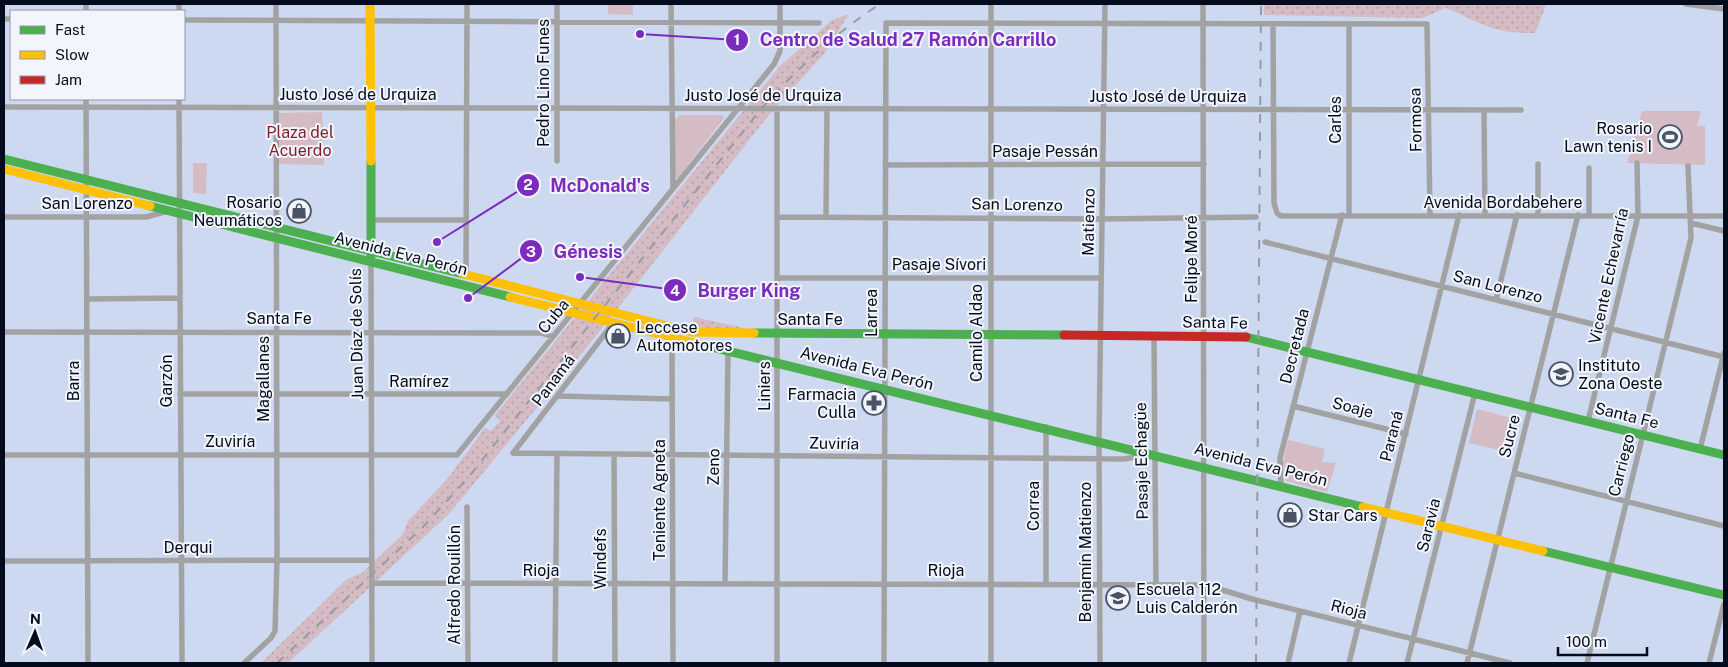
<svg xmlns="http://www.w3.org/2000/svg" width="1728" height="667" font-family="'Public Sans',sans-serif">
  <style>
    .grass { fill: url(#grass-dots) }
    .park { fill: #d5bbc4 }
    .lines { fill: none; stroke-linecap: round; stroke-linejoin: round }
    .street { stroke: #a2a2a3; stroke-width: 5.5 }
    .fast { stroke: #4caf50; stroke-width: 9 }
    .slow { stroke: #ffc107; stroke-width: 9 }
    .jam { stroke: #c62828; stroke-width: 9 }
    .rail { stroke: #989ba0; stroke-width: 2; stroke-dasharray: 9 9; stroke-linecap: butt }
    .labels { text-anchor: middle; stroke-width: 4; stroke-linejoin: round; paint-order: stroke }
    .street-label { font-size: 16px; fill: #040b1c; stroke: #f2f5fb }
    .poi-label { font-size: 16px; fill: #040b1c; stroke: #f2f5fb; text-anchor: start }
    .park-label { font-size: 16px; fill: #7f2227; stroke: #f2f5fb }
    .leader { fill: none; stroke: #7b2cbf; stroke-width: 2 }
    .callout-dot { fill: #7b2cbf; stroke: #f2f5fb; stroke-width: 2 }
    .mark-label { font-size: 15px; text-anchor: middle; font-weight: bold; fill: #fff }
    .callout-label { font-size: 18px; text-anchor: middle; font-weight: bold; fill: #7b2cbf; stroke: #f2f5fb; stroke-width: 4; stroke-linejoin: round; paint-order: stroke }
  </style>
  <defs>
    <pattern id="grass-dots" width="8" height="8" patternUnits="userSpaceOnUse" patternTransform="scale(1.25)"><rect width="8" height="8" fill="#d5bbc4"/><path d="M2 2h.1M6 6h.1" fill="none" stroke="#b59fa8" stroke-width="1.8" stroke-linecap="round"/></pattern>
  </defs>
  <rect width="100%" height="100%" fill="#cdd9f0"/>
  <path class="grass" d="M1264 4H1544L1546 5 1535 33C1493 34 1482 23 1446 8L1422 18 1264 15Z
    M849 14 824 54 768 116 600 331 449 514 288 663H261L347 579 362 573 403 534 408 521 448 478 485 428 491 431 500 421 495 415 780 66 832 20Z
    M694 317 740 327V331L691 329Z"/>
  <path class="park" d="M608 4H633V15L608 14Z
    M1642 111H1701L1697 126H1705V165L1627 163Z
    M322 112 324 165 277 164 279 113Z
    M680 115H723L724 118 678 178 674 177V120Z
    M193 163H207L206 194 193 193Z
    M1477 409 1519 420 1511 453 1469 443Z
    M1288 440 1325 449 1322 462 1336 463 1327 492 1286 481 1283 463Z"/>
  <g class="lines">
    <path class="street" d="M86 4V11
      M557 4V161
      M671 4 673 187
      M991 4V663
      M1203 4 1204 663
      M1686 4 1724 9
      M179 11V4
      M4 19H11
      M184 20 819 23
      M1273 24 1274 203 1277 213 1281 216H1724
      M86 99 88 663
      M179 99 182 663
      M4 107 1521 110
      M777 109V663
      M1484 110 1485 215
      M885 165 1204 164
      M1349 215V24
      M1538 215V164
      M1589 215V168
      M4 217H146L168 211
      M777 217 1102 219 1256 217
      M826 217 827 109
      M370 220H466
      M1691 223 1724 231
      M1265 242 1724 357
      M371 261 372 663
      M466 276 467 4
      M777 278H1101
      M87 299 180 298
      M1496 300 1517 215
      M4 332 541 333 553 337
      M1154 336 1156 585
      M672 337 673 663
      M180 394H507
      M558 396 672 399
      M1293 406 1406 434
      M1588 421 1638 216 1637 163
      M1046 427V584
      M1700 449 1724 353
      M513 453 1124 459 1146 455
      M513 453 614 322
      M614 454 615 663
      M4 455H457L774 64 780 51V4
      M1514 473 1724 526
      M1281 485 1280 458 1342 215
      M467 507 468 663
      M4 561 372 560
      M372 583 1206 585 1252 599 1510 663
      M725 584 728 350
      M244 663 271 638 275 631 277 560 276 4
      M555 663 557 454
      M884 663 886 23 1427 24 1430 215
      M1100 663 1099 440 1105 4
      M1288 663 1300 611
      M1349 663 1459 215
      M1407 663 1475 393
      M1467 663 1578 215
      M1587 663 1691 238 1688 166
      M1709 663 1724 604"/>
    <path class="fast" d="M4 159 463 274
      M371 161V256
      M150 206 510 297
      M754 333 1064 335
      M1246 337 1724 455
      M707 346 1363 507
      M1543 551 1724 595"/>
    <path class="slow" d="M370 4 371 161
      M4 169 150 206
      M463 274 691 332 754 333
      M510 297 707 346
      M1363 507 1543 551"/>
    <path class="jam" d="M1064 335 1246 337"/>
    <path class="rail" d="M277 663 423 527 467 479 761 109C797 69 835 33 880 4
      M1256 663 1261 4"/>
  </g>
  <defs>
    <g id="stadium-ring" transform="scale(1.25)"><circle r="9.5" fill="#f2f5fb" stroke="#4a5366" stroke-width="1.5"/><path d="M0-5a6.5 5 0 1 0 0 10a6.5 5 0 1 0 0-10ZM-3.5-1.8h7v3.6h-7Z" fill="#4a5366"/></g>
    <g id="shop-ring" transform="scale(1.25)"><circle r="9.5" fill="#f2f5fb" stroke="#4a5366" stroke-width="1.5"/><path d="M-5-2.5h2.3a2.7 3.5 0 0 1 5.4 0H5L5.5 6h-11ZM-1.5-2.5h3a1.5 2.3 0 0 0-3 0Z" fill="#4a5366"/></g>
    <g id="university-ring" transform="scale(1.25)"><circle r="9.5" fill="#f2f5fb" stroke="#4a5366" stroke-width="1.5"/><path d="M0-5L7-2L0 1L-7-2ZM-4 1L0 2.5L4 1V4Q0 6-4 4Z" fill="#4a5366"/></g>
    <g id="pharmacy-ring" transform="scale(1.25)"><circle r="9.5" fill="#f2f5fb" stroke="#4a5366" stroke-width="1.5"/><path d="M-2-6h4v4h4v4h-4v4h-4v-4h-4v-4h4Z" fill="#4a5366"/></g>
    <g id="school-ring" transform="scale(1.25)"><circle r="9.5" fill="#f2f5fb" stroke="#4a5366" stroke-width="1.5"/><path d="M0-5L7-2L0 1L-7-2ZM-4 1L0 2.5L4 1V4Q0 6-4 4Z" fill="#4a5366"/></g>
  </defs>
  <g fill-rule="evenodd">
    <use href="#stadium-ring" x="1670" y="137"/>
    <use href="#shop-ring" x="299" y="211"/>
    <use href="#shop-ring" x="618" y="336"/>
    <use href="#university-ring" x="1561" y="374"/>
    <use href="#pharmacy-ring" x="874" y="403"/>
    <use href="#shop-ring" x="1290" y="515"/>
    <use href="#school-ring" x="1118" y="598"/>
  </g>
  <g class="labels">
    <g class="street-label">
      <text transform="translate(543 83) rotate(-90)" y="6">Pedro Lino Funes</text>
      <text x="358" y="100">Justo José de Urquiza</text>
      <text x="763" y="101">Justo José de Urquiza</text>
      <text x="1168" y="102">Justo José de Urquiza</text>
      <text transform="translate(1335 120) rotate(-90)" y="6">Carles</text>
      <text transform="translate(1415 120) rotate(-91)" y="6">Formosa</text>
      <text x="1045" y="157">Pasaje Pessán</text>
      <text x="1503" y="208">Avenida Bordabehere</text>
      <text x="87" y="209">San Lorenzo</text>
      <text transform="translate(1017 204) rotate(1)" y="6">San Lorenzo</text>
      <text transform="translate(1088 222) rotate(-89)" y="6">Matienzo</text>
      <text transform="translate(401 253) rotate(14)" y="6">Avenida Eva Perón</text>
      <text transform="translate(1191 259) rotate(-90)" y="6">Felipe Moré</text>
      <text x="939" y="270">Pasaje Sívori</text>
      <text transform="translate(1608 276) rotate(-78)" y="6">Vicente Echevarría</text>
      <text transform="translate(1498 286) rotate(14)" y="6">San Lorenzo</text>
      <text transform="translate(871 313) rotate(-90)" y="6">Larrea</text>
      <text transform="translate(553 316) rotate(-51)" y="6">Cuba</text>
      <text x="279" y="324">Santa Fe</text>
      <text x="810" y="325">Santa Fe</text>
      <text transform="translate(1215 322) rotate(1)" y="6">Santa Fe</text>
      <text transform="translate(976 333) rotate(-90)" y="6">Camilo Aldao</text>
      <text transform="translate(356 334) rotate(-91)" y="6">Juan Díaz de Solís</text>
      <text transform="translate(1294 346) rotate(-76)" y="6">Decretada</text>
      <text transform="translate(867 368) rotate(14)" y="6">Avenida Eva Perón</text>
      <text transform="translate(263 379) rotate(-90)" y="6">Magallanes</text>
      <text transform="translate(553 380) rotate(-53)" y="6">Panamá</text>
      <text transform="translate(73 381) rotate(-90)" y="6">Barra</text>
      <text transform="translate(166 381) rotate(-90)" y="6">Garzón</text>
      <text x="419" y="387">Ramírez</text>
      <text transform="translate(764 386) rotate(-90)" y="6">Liniers</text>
      <text transform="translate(1353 407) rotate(14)" y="6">Soaje</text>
      <text transform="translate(1627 415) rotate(14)" y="6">Santa Fe</text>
      <text transform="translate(1391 436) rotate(-76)" y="6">Paraná</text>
      <text transform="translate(1509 436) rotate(-76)" y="6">Sucre</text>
      <text x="230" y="447">Zuviría</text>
      <text transform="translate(834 443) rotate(1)" y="6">Zuviría</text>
      <text transform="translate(1141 461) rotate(-91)" y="6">Pasaje Echagüe</text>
      <text transform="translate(1261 464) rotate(14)" y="6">Avenida Eva Perón</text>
      <text transform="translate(1621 465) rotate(-76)" y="6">Carriego</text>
      <text transform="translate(713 467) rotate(-89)" y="6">Zeno</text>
      <text transform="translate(659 500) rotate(-90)" y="6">Teniente Agneta</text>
      <text transform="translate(1033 506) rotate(-90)" y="6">Correa</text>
      <text transform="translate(1428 525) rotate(-76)" y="6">Saravia</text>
      <text x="188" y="553">Derqui</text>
      <text transform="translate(1085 552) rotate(-90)" y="6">Benjamín Matienzo</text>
      <text transform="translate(600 559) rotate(-90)" y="6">Windefs</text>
      <text x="541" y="576">Rioja</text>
      <text x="946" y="576">Rioja</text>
      <text transform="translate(454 585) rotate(-90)" y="6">Alfredo Rouillón</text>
      <text transform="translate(1349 609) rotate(14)" y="6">Rioja</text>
    </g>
    <g class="poi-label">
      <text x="1652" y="134" text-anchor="end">Rosario<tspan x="1652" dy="18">Lawn tenis I</tspan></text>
      <text x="282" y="208" text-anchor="end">Rosario<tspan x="282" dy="18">Neumáticos</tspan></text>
      <text x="636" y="333">Leccese<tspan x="636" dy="18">Automotores</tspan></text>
      <text x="1578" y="371">Instituto<tspan x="1578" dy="18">Zona Oeste</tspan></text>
      <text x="856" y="400" text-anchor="end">Farmacia<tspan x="856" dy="18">Culla</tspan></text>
      <text x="1308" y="521">Star Cars</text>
      <text x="1136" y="595">Escuela 112<tspan x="1136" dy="18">Luis Calderón</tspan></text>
    </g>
    <g class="park-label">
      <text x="300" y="138">Plaza del<tspan x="300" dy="18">Acuerdo</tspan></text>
    </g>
  </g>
  <path class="leader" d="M640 34L737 40M437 242L528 185M468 298L531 251M580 277L675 290"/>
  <g class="callout-dot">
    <circle cx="640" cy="34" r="5"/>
    <circle cx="437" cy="242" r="5"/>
    <circle cx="468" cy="298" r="5"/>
    <circle cx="580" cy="277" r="5"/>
    <circle cx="737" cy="40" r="12"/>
    <circle cx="528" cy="185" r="12"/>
    <circle cx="531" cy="251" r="12"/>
    <circle cx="675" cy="290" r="12"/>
  </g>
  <g class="mark-label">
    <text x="737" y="45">1</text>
    <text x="528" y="190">2</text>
    <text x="531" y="257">3</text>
    <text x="675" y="296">4</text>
  </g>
  <g class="callout-label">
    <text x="908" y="46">Centro de Salud 27 Ramón Carrillo</text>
    <text x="600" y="192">McDonald's</text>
    <text x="588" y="258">Génesis</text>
    <text x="749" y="297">Burger King</text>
  </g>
  <rect width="1728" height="667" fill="none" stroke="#040b1c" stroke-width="10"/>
  <rect x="10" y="10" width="175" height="90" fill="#f2f5fb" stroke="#9397a2"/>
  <rect x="20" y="26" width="25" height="8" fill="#4caf50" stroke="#9397a2"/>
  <text x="55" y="35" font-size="15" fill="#040b1c">Fast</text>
  <rect x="20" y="51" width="25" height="8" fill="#ffc107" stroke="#9397a2"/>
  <text x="55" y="60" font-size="15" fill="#040b1c">Slow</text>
  <rect x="20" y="76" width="25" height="8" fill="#c62828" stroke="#9397a2"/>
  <text x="55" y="85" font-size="15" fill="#040b1c">Jam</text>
  <g transform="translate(35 632) rotate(2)" stroke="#f2f5fb" stroke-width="4" paint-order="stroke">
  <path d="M0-4L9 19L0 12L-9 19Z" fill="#040b1c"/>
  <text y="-8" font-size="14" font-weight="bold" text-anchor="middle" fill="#040b1c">N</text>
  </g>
  <path d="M1558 647v8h89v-8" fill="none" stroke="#040b1c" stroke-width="2.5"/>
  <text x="1566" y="647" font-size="15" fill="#040b1c" stroke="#f2f5fb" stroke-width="4" paint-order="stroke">100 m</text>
</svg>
